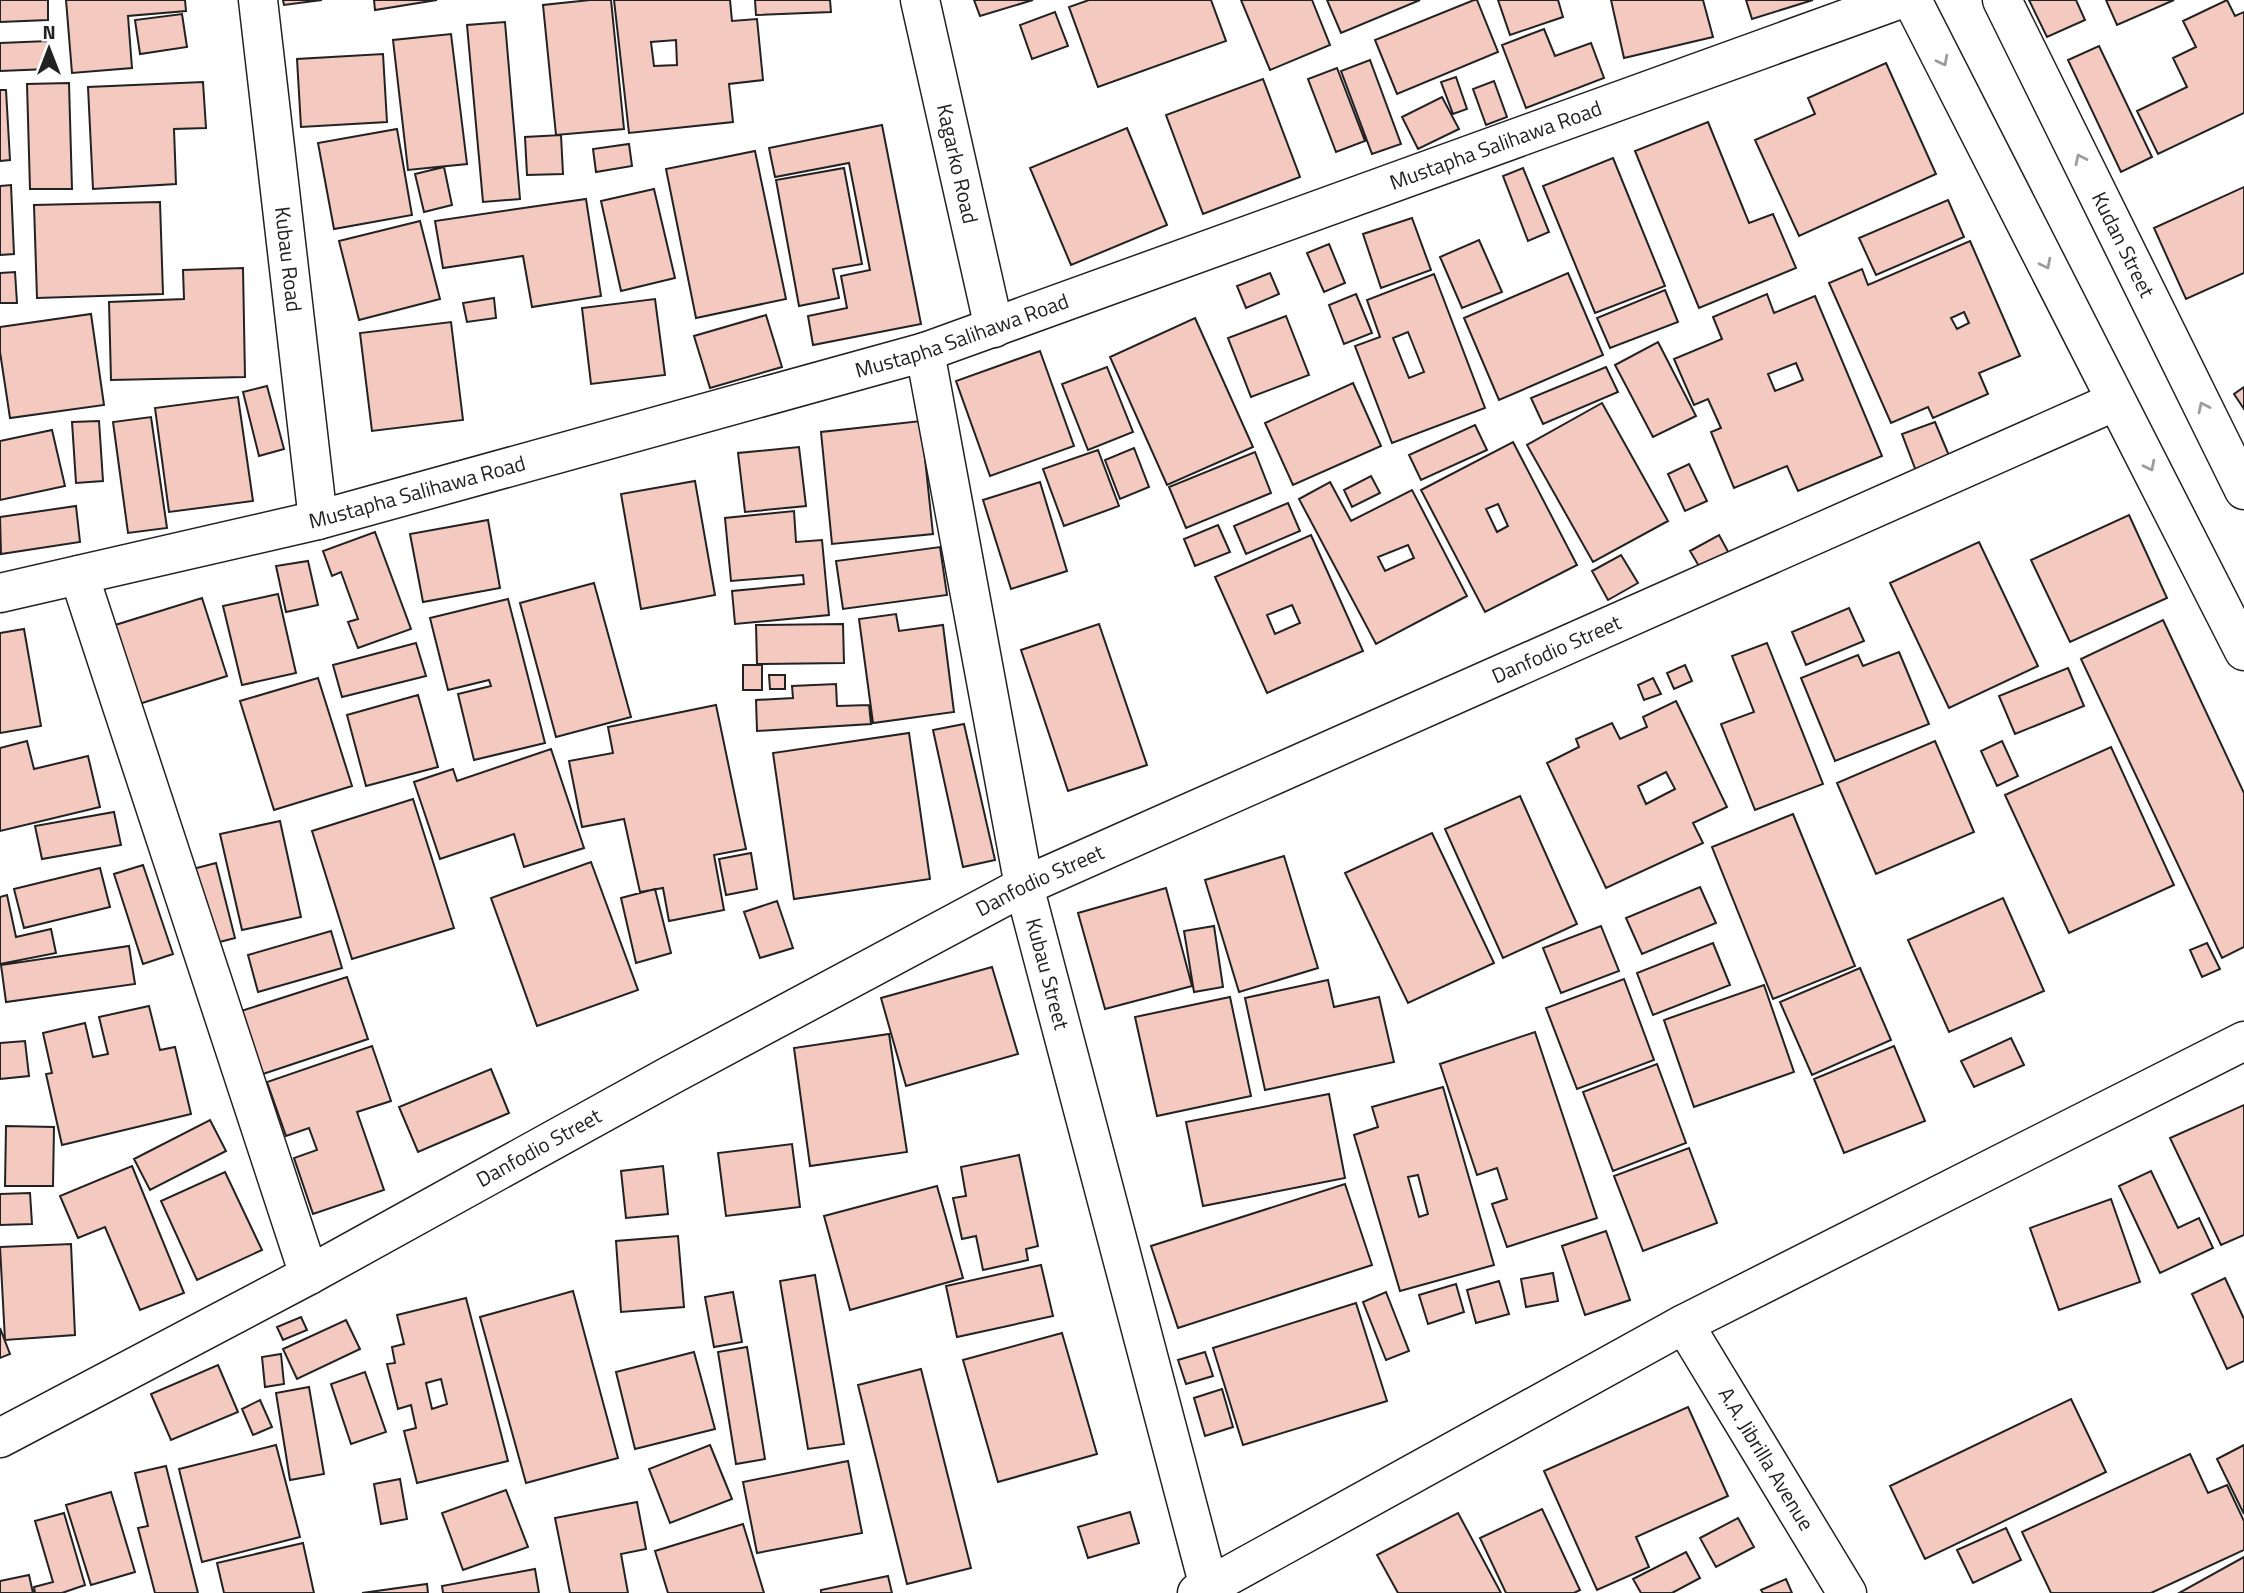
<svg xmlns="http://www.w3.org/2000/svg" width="2244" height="1593" font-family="'Titillium Web',sans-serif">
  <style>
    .building { fill: #f3c9c0; stroke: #222; stroke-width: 2; fill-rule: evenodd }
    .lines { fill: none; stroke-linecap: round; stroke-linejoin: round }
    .street-casing { stroke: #222; stroke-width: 41 }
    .secondary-casing { stroke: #222; stroke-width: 41 }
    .street { stroke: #fff; stroke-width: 38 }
    .secondary { stroke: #fff; stroke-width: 38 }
    .oneway { stroke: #9c9c9c }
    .labels { text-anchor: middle; stroke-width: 5; stroke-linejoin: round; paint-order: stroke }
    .street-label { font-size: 21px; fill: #222; stroke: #fff }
  </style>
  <rect width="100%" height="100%" fill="#fff"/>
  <path class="building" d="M0 0H48V20L0 22Z
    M66 0H185L186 11 128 16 132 68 72 73Z
    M283 0H322L284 5Z
    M374 0H437L375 10Z
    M590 0H611L624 129 556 135 543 5Z
    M614 0H730L732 21 757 19 763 80 729 84 733 122 629 133ZM676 40 677 65 654 66 651 42Z
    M755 0H830L831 12 756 15Z
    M974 0H1033L980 16Z
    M1089 0H1211L1226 41 1098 87 1069 7Z
    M1241 0H1312L1330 45 1270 70Z
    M1327 0H1420L1341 33Z
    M1474 0H1477L1498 52 1397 94 1375 40Z
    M1498 0H1558L1563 17 1510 35Z
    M1611 0H1703L1713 37 1624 58Z
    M1746 0H1813L1752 19Z
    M2029 0H2076L2085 20 2047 37Z
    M2106 0H2174L2117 25Z
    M2227 0 2235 16 2244 12V113L2158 154 2137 111 2187 87 2173 58 2196 47 2183 21Z
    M1055 12 1068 46 1032 59 1020 25Z
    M182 14 187 47 140 54 135 20Z
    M505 22 520 199 483 202 467 25Z
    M1544 29 1555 56 1591 43 1604 78 1526 108 1502 45Z
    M451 34 467 164 408 170 393 40Z
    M48 41V69L0 71V43Z
    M2099 46 2152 157 2121 172 2068 60Z
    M383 54 387 122 301 127 297 59Z
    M1370 60 1401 144 1372 154 1341 71Z
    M1886 63 1936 174 1799 236 1755 140 1815 114 1808 98Z
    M1337 68 1365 141 1336 152 1308 79Z
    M1456 77 1467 109 1453 114 1441 82Z
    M1263 79 1300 177 1203 214 1166 115Z
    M1494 81 1507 117 1486 125 1473 89Z
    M203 82 206 128 174 129 176 184 93 189 88 87Z
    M69 83 72 189H30L27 84Z
    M0 90H6L10 160 0 161Z
    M1442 97 1459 129 1418 149 1402 117Z
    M1708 122 1749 223 1773 214 1796 268 1699 308 1635 151Z
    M882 125 921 324 813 345 808 316 847 308 841 276 870 270 849 163 775 177 769 148Z
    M1127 128 1167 225 1071 265 1030 168Z
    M397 129 412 215 334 229 318 143Z
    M561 135 563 174 527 175 525 137Z
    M629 144 632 166 596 172 593 149Z
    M755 151 786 299 696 318 666 169Z
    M1613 158 1665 286 1595 313 1543 186Z
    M444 167 452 205 424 212 415 174Z
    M844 168 862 264 833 269 839 298 799 306 776 180Z
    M1523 168 1549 232 1528 241 1503 176Z
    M11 185 14 254 0 255V186Z
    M2244 187V273L2186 299 2154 228Z
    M654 189 675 278 621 291 601 201Z
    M586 199 601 296 532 307 523 256 443 268 435 221Z
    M1948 200 1964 237 1876 275 1859 238Z
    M160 202 163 294 37 298 34 205Z
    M1412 218 1431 270 1381 288 1363 234Z
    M420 221 440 299 359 320 339 241Z
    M1479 240 1502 292 1462 308 1440 257Z
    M1970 241 2020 356 1979 373 1988 394 1933 418 1928 407 1891 423 1829 283 1862 269 1868 285ZM1964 312 1969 323 1957 329 1951 318Z
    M1329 244 1345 283 1324 292 1307 253Z
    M243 268 245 377 111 380 109 302 184 299 183 270Z
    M15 272 17 303H0V273Z
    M1270 273 1279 294 1246 308 1237 286Z
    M1568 273 1603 355 1499 400 1464 318Z
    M1434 274 1485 408 1392 443 1355 346 1380 337 1367 300ZM1408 332 1424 372 1409 378 1393 338Z
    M1665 290 1678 322 1610 348 1597 318Z
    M1356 294 1372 333 1344 344 1329 305Z
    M1767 294 1774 313 1815 296 1882 456 1798 491 1787 466 1734 488 1711 432 1721 428 1708 399 1694 405 1674 359 1722 339 1713 317ZM1796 363 1803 380 1775 391 1768 374Z
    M494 298 496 318 467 322 463 303Z
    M655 299 665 375 591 384 582 308Z
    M91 314 104 405 10 418 0 352V327Z
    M766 315 782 367 710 388 694 336Z
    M1286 316 1309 375 1251 397 1228 338Z
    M1195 318 1253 447 1167 485 1110 357Z
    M451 322 463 420 372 431 360 333Z
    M1658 342 1696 416 1653 437 1615 365Z
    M1040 351 1074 446 990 476 956 381Z
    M1107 367 1133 432 1088 450 1062 384Z
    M1606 367 1618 392 1543 424 1531 398Z
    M1353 383 1381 446 1293 485 1265 423Z
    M267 386 284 449 259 456 243 392Z
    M2244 387V409L2234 394Z
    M238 397 253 501 169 512 155 408Z
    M1602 403 1668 521 1593 562 1527 445Z
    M151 417 167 528 128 533 113 422Z
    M99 421 103 481 76 483 72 422Z
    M921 421 933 534 832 544 821 432Z
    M1935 422 1950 458 1916 471 1902 434Z
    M1475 425 1487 450 1421 480 1409 455Z
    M52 430 65 486 0 500V441Z
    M1513 442 1577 565 1485 612 1421 490ZM1498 504 1508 526 1497 532 1486 509Z
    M799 447 806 506 745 512 738 453Z
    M1134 448 1149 487 1120 499 1105 460Z
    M1098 450 1119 506 1064 526 1043 469Z
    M1255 452 1271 493 1186 528 1169 487Z
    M1689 464 1707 501 1685 511 1668 474Z
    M1371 476 1380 493 1352 507 1344 490Z
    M695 481 715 595 641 609 621 494Z
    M1040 482 1067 571 1011 589 983 500Z
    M1330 482 1351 521 1412 490 1467 596 1376 644 1299 499ZM1408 545 1414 558 1385 571 1378 557Z
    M1288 503 1300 531 1246 554 1234 526Z
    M76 506 80 542 1 554 0 517Z
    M794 511 796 542 822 540 829 615 735 624 732 591 804 584 803 575 731 581 725 518Z
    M2129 515 2167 598 2070 642 2031 560Z
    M488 520 500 588 423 602 410 534Z
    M1218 525 1230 552 1195 566 1184 539Z
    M375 532 411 629 358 648 348 622 358 619 341 572 332 576 323 551Z
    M1311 535 1363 651 1267 693 1215 577ZM1292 605 1300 623 1275 634 1267 615Z
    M1719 535 1731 557 1703 573 1690 551Z
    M1979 542 2038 666 1949 708 1890 583Z
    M940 547 947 595 843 609 836 561Z
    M1621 555 1638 583 1608 600 1592 571Z
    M308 561 318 605 286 612 276 566Z
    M594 583 631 717 556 737 520 603Z
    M278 594 296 673 242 685 223 606Z
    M202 598 227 676 136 705 112 626Z
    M508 599 545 743 474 760 458 694 491 686 489 680 448 690 430 618Z
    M1849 608 1864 641 1806 665 1792 632Z
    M896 614 899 631 943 625 954 712 873 723 859 619Z
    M2163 620 2244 793V947L2222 958 2081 659Z
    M843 624 844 663 757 664 756 625Z
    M1099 624 1147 765 1068 791 1021 650Z
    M24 629 41 726 0 733V633Z
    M416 643 426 676 342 697 333 665Z
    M1767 643 1823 784 1755 810 1721 724 1754 712 1732 656Z
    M1899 652 1929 724 1835 761 1801 678 1858 655 1863 666Z
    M743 665H762V690H743Z
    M1685 665 1692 681 1674 689 1667 673Z
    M2068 668 2084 706 2015 734 1999 696Z
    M769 675H785V689H770Z
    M318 678 352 786 274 810 240 701Z
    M1653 678 1661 694 1644 700 1638 685Z
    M836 684 837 706 869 705 871 724 757 731 756 700 793 698 792 686Z
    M418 695 438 767 366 786 347 715Z
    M1676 701 1727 807 1693 823 1703 843 1606 888 1547 763 1579 747 1576 739 1612 723 1620 739 1647 727 1643 717ZM1666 772 1675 789 1646 804 1638 786Z
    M716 705 746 849 714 855 724 910 669 921 663 888 640 892 624 819 582 827 569 761 613 753 608 727Z
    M964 724 995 860 963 867 933 730Z
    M909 733 930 879 794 899 773 753Z
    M27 741 34 769 88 756 100 807 0 831V748Z
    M1935 741 1974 832 1876 874 1837 783Z
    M2002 741 2018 776 1997 786 1981 751Z
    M2111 747 2174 885 2069 933 2005 795Z
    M551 749 584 848 524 867 514 834 440 859 414 782 453 769 457 781Z
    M1520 796 1577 924 1503 958 1445 829Z
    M413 799 454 928 352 959 312 831Z
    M114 812 121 845 42 859 35 826Z
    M1793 814 1855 966 1773 999 1712 847Z
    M280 821 301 917 242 930 220 834Z
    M1432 833 1494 963 1408 1003 1345 873Z
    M751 853 757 889 726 895 719 859Z
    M1284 856 1318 968 1239 992 1205 880Z
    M591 862 638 990 537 1026 491 898Z
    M216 863 235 938 204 946 185 871Z
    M143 865 173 954 143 964 114 874Z
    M100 868 110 907 24 928 14 889Z
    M1700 887 1716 923 1642 954 1626 918Z
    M1166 888 1192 986 1105 1009 1078 913Z
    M655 889 671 953 636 963 621 898Z
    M7 895 16 937 51 929 56 953 0 964V897Z
    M2003 898 2044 991 1949 1032 1908 940Z
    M777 901 793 948 760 958 744 912Z
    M1214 926 1223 987 1194 992 1184 931Z
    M1601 926 1619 971 1561 993 1543 948Z
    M331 931 342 968 258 992 248 955Z
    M1713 943 1730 985 1653 1015 1637 973Z
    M2207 943 2220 969 2202 977 2190 950Z
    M129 946 135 984 6 1002 1 965Z
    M992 967 1018 1054 906 1086 881 998Z
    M1860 968 1891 1040 1812 1075 1780 1002Z
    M347 977 368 1039 257 1076 235 1013Z
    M1624 979 1654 1060 1577 1089 1546 1008Z
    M1328 980 1334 1007 1379 997 1394 1062 1265 1090 1245 998Z
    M1764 985 1794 1072 1694 1107 1664 1020Z
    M1230 997 1251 1096 1157 1116 1135 1017Z
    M149 1006 160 1050 175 1047 191 1114 62 1145 46 1074 52 1073 43 1033 85 1023 93 1057 108 1054 99 1017Z
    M1535 1032 1597 1218 1507 1247 1492 1204 1507 1199 1497 1168 1477 1175 1440 1064Z
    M889 1034 907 1152 810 1166 794 1048Z
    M2011 1038 2024 1065 1974 1087 1961 1061Z
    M25 1041 29 1076 0 1079V1043Z
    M372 1046 391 1101 357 1112 384 1190 313 1214 294 1158 317 1150 309 1128 286 1136 267 1082Z
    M1894 1046 1925 1121 1844 1153 1814 1079Z
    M1657 1064 1686 1143 1613 1171 1583 1092Z
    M491 1069 509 1113 418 1152 399 1107Z
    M1443 1087 1494 1265 1400 1291 1354 1135 1378 1127 1372 1107ZM1418 1175 1428 1214 1419 1217 1408 1177Z
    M1329 1094 1345 1178 1203 1206 1186 1122Z
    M2244 1105V1235L2221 1245 2170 1138Z
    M210 1120 226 1151 150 1190 134 1159Z
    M6 1126 54 1127 53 1186H5Z
    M792 1144 800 1207 726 1216 718 1153Z
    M1689 1148 1717 1223 1643 1251 1614 1176Z
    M1019 1155 1038 1246 1026 1249 1028 1260 983 1270 976 1236 962 1239 953 1198 966 1196 961 1167Z
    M132 1166 184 1293 140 1310 105 1227 78 1238 60 1196Z
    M663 1166 668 1214 626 1218 621 1171Z
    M2151 1171 2178 1228 2199 1218 2213 1248 2160 1273 2119 1186Z
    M225 1172 262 1250 197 1280 161 1201Z
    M1345 1184 1372 1265 1178 1328 1151 1246Z
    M937 1186 963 1278 850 1310 824 1216Z
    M30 1193 32 1224 0 1225V1194Z
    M2111 1199 2140 1282 2059 1310 2030 1228Z
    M1606 1231 1630 1300 1585 1315 1562 1246Z
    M678 1236 684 1307 621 1312 616 1241Z
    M71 1244 75 1335 5 1340 0 1247Z
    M1041 1265 1053 1316 957 1337 946 1286Z
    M1553 1273 1558 1301 1526 1307 1521 1279Z
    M815 1275 844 1444 808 1449 780 1281Z
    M2225 1278 2244 1319V1361L2227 1369 2192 1294Z
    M1499 1281 1509 1314 1476 1323 1467 1290Z
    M1456 1284 1464 1312 1428 1324 1419 1295Z
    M573 1291 618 1458 526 1483 480 1317Z
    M733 1292 742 1342 714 1347 705 1297Z
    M1386 1292 1409 1351 1386 1360 1363 1302Z
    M466 1298 508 1461 417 1483 404 1431 416 1428 411 1405 398 1409 387 1364 395 1363 392 1347 404 1344 397 1315ZM441 1379 447 1404 432 1409 426 1383Z
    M1356 1303 1387 1401 1243 1445 1213 1348Z
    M301 1317 307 1330 283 1340 277 1327Z
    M346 1320 360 1349 297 1379 283 1349Z
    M0 1328 10 1354 0 1358Z
    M1062 1333 1097 1454 998 1482 963 1360Z
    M747 1347 765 1459 736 1464 718 1352Z
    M694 1352 715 1429 635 1449 616 1372Z
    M1205 1352 1213 1376 1186 1384 1178 1360Z
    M281 1354 284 1384 265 1387 262 1357Z
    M218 1365 238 1412 171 1440 151 1394Z
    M921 1369 971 1568 907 1584 858 1385Z
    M365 1372 386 1432 351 1444 331 1384Z
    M309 1387 324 1474 290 1480 276 1393Z
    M1222 1389 1233 1427 1205 1436 1194 1398Z
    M2071 1399 2106 1472 1925 1559 1890 1486Z
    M260 1400 272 1427 253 1435 242 1409Z
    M1688 1407 1728 1496 1636 1537 1649 1567 1597 1590 1544 1471Z
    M276 1445 300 1537 202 1562 179 1469Z
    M710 1445 732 1499 670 1523 649 1469Z
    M2244 1445V1514L2217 1459Z
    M2190 1454 2208 1493 2227 1485 2244 1521V1550L2151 1593H2051L2022 1532Z
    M848 1461 862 1533 757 1553 743 1482Z
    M166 1466 198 1593H155L138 1528 148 1526 135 1473Z
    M400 1479 407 1519 381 1524 374 1484Z
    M506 1490 528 1547 463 1570 442 1513Z
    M111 1492 135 1572 91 1585 66 1505Z
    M637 1502 646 1549 621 1554 628 1593H570L555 1518Z
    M1542 1509 1580 1590 1574 1593H1506L1480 1538Z
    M1130 1512 1139 1543 1088 1558 1078 1527Z
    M64 1513 85 1585 62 1593H35L34 1587 53 1582 35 1521Z
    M1458 1513 1501 1593H1398L1377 1555Z
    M1738 1518 1754 1547 1716 1567 1700 1538Z
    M743 1524 764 1593H668L655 1551Z
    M2006 1528 2021 1560 1973 1583 1957 1550Z
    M303 1543 314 1593H224L217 1563Z
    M1686 1552 1700 1578 1672 1593H1641L1633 1579Z
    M2244 1557V1593H2179Z
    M535 1569 539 1593H443L442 1586Z
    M29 1575 33 1593H0V1581Z
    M888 1576 892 1593H821V1590Z
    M1786 1579 1792 1593H1763L1761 1590Z
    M427 1584 428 1593H362Z"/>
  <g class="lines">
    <g class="street-casing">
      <g id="street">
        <path id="s1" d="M258 0 318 520"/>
        <path id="s2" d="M920 0 994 328"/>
        <path id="s3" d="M925 352 1024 886 1209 1587"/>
        <path d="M79 575 309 1275"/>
        <path id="s4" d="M0 593 318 520 925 352 1898 0"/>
        <path id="s5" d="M1684 1324 1847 1593"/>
        <path id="s6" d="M0 1438 309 1275 671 1075 1024 886 2116 401"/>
        <path d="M1197 1593 1684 1324 2244 1041"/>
      </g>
    </g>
    <g class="secondary-casing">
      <g id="secondary">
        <path d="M1912 0 2244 651"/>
        <path id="s7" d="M2002 0 2244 490"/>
      </g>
    </g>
    <use href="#street" class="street"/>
    <use href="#secondary" class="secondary"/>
  </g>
  <defs><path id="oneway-chevron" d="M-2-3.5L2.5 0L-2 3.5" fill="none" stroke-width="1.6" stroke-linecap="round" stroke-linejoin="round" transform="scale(1.75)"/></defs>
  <g class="oneway">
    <use href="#oneway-chevron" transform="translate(1943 61) rotate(63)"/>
    <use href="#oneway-chevron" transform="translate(2080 159) rotate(-116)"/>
    <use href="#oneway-chevron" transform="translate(2046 264) rotate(63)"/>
    <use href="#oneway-chevron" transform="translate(2203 407) rotate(-116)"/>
    <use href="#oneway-chevron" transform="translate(2150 466) rotate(63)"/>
  </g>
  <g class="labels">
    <g class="street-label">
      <text dy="7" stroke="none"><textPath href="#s4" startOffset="1563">Mustapha Salihawa Road</textPath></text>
      <text dy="7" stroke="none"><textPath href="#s2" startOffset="168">Kagarko Road</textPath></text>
      <text dy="7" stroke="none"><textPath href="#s7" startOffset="273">Kudan Street</textPath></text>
      <text dy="7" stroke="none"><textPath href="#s1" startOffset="261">Kubau Road</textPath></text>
      <text dy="7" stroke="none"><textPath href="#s4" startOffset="996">Mustapha Salihawa Road</textPath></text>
      <text dy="7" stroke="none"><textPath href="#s4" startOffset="429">Mustapha Salihawa Road</textPath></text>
      <text dy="7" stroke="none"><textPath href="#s6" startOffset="1746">Danfodio Street</textPath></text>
      <text dy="7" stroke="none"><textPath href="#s6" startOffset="1180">Danfodio Street</textPath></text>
      <text dy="7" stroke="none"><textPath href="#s3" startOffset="634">Kubau Street</textPath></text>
      <text dy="7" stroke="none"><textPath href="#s6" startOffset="612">Danfodio Street</textPath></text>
      <text dy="7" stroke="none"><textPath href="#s5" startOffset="158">A.A. Jibrilla Avenue</textPath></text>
    </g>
  </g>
  <g transform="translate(49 49)" stroke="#ffffff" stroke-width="5" paint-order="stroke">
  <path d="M0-5L12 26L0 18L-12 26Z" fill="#222222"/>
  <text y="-10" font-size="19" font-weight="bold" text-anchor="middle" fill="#222222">N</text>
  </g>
</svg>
